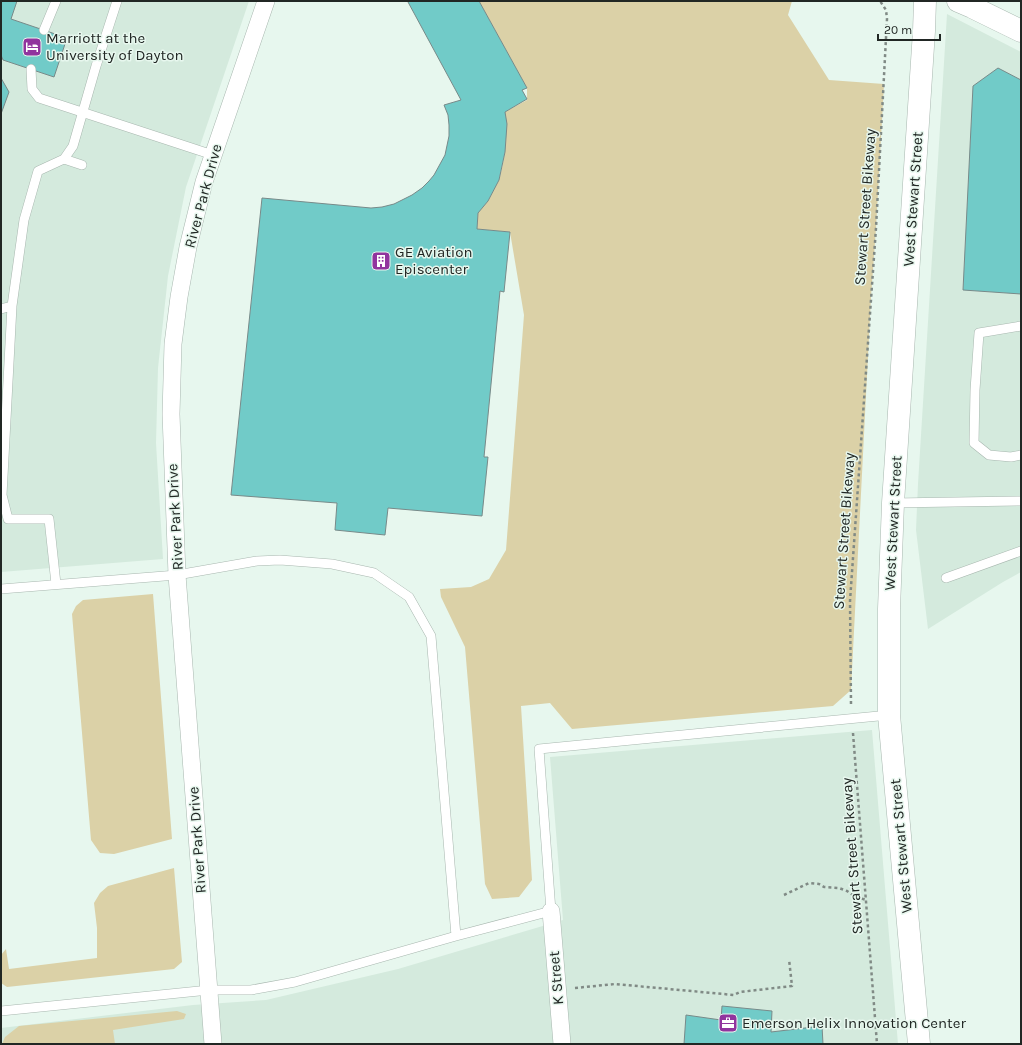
<svg xmlns="http://www.w3.org/2000/svg" width="1022" height="1045" font-family="Karla,sans-serif">
  <style>
    .built { fill: #d4eadd }
    .green { fill: #dbd1a7 }
    .building { fill: #71cbc8; stroke: #788a89 }
    .lines { fill: none; stroke-linecap: round; stroke-linejoin: round }
    .lane-casing { stroke: #a8b7af; stroke-width: 10 }
    .street-casing { stroke: #a8b7af; stroke-width: 18 }
    .secondary-casing { stroke: #a8b7af; stroke-width: 23 }
    .primary-casing { stroke: #a8b7af; stroke-width: 23 }
    .path { stroke: #808a85; stroke-width: 2.5; stroke-dasharray: 3 3; stroke-linecap: butt }
    .lane { stroke: #fff; stroke-width: 9 }
    .street { stroke: #fff; stroke-width: 17 }
    .secondary { stroke: #fff; stroke-width: 22 }
    .primary { stroke: #fff; stroke-width: 22 }
    .labels { text-anchor: middle; stroke-width: 3; stroke-linejoin: round; paint-order: stroke }
    .poi-label { font-size: 15px; fill: #212724; stroke: #e7f7ee; text-anchor: start }
    .street-label { font-size: 15px; fill: #212724; stroke: #e7f7ee }
  </style>
  <rect width="100%" height="100%" fill="#e7f7ee"/>
  <path class="built" d="M1 1H249L186 187 168 276 158 368 156 443 163 559 1 572Z
    M947 14 1021 52V572L1003 582 928 629 916 530 918 484Z
    M872 730 898 1044H1V1028L193 1005 266 1000 398 969 563 920 550 757Z"/>
  <path class="green" d="M479 1H792L788 15 829 80 884 84 876 228 871 297 851 690 833 706 572 729 550 703 521 706 532 880 519 897 492 899 485 884 465 647 441 597 440 589 471 587 489 579 506 550 524 315 510 232 477 229 478 213 488 201 499 180 502 168 505 152V112L527 100V88Z
    M153 594 172 839 114 854 100 853 91 840 72 614 76 606 83 600Z
    M174 868 182 962 174 969 7 987 1 983V955L6 949 9 969 97 958V928L94 903 100 893 108 886Z
    M177 1011 186 1014 184 1019 113 1030 115 1044H2L5 1037 19 1026Z"/>
  <path class="building" d="M1 1H17L11 19 67 38 54 77 3 60 1 55Z
    M410 1H479L527 88 522 90 527 99 505 112 507 124 505 152 499 180 488 201 478 213 477 229 510 232 504 292 500 291 484 457H488L482 516 388 508 385 535 335 530 337 503 231 495 262 198 371 208 382 207 394 204 412 195 422 188 429 181 434 175 445 155 449 136V125L448 115 444 105 461 100 408 2Z
    M998 68 1021 80V294L963 290 973 86Z
    M1 78 9 92 1 114Z
    M722 1006 772 1011 771 1032 822 1026 823 1044H684L686 1015 721 1020Z"/>
  <g class="lines">
    <g class="lane-casing">
      <path id="lane" d="M44 30 56 1
        M31 69 32 89 39 98 213 155
        M64 159 82 165
        M1 309 12 306
        M1021 326 979 333 975 390 974 443 989 455 1011 457 1021 455
        M893 503 1021 501
        M946 578 1021 551
        M56 584 49 519H8L2 495 12 306 24 220 38 171 64 159 73 146 96 66 117 1
        M1 589 177 575 257 561 280 560 332 564 374 573 409 597 431 636 456 936
        M1 1011 209 990H251L295 982 456 936 551 911 539 749 889 715"/>
    </g>
    <g class="street-casing">
      <path id="street" d="M551 911 562 1044
        M213 1044 177 575 171 414 173 344 179 297 188 247 204 182 266 1"/>
    </g>
    <g class="secondary-casing">
      <path id="secondary" d="M919 1044 889 715V609L893 503 924 31 925 1"/>
    </g>
    <g class="primary-casing">
      <path id="primary" d="M958 1 972 7 1021 31"/>
    </g>
    <path class="path" d="M851 704 850 601 876 228 887 19 886 10 880 1
      M853 733 877 1044
      M784 895 809 883 819 884 824 887 839 888 847 891 854 896 866 900
      M575 988 615 984 734 995 740 992 792 986 789 959"/>
    <use href="#lane" class="lane"/>
    <use href="#street" class="street"/>
    <use href="#secondary" class="secondary"/>
    <use href="#primary" class="primary"/>
  </g>
  <defs>
    <g id="hotel-square" transform="scale(1)"><rect x="-9" y="-9" width="18" height="18" rx="4" fill="#91349e" stroke="#e7f7ee"/><path d="M-6-4.5h1.5V1H6V5H4.5V3h-9V5H-6ZM-4 0a1.8 1.8 0 1 1 3.6 0ZM.5 0V-2.5h3Q6-2.5 6 0Z" fill="#fff"/></g>
    <g id="building-square" transform="scale(1)"><rect x="-9" y="-9" width="18" height="18" rx="4" fill="#91349e" stroke="#e7f7ee"/><path d="M-4-6H4V6H1V3H-1V6H-4ZM-2.5-4.3h1.7v1.8h-1.7ZM.8-4.3h1.7v1.8H.8ZM-2.5-1h1.7V.8h-1.7ZM.8-1h1.7V.8H.8Z" fill="#fff"/></g>
    <g id="office-square" transform="scale(1)"><rect x="-9" y="-9" width="18" height="18" rx="4" fill="#91349e" stroke="#e7f7ee"/><path d="M-6-3h4V-5.5h4V-3h4V5H-6ZM-1-4.5V-3h2v-1.5ZM-6 0V1H6V0Z" fill="#fff"/></g>
  </defs>
  <g fill-rule="evenodd">
    <use href="#hotel-square" x="32" y="47"/>
    <use href="#building-square" x="381" y="261"/>
    <use href="#office-square" x="728" y="1023"/>
  </g>
  <g class="labels">
    <g class="poi-label">
      <text x="46" y="43">Marriott at the<tspan x="46" dy="17">University of Dayton</tspan></text>
      <text x="395" y="257">GE Aviation<tspan x="395" dy="17">Episcenter</tspan></text>
      <text x="742" y="1028">Emerson Helix Innovation Center</text>
    </g>
    <g class="street-label">
      <text transform="translate(203 196) rotate(-75)" y="5">River Park Drive</text>
      <text transform="translate(913 199) rotate(-86)" y="5">West Stewart Street</text>
      <text transform="translate(865 207) rotate(-86)" y="5">Stewart Street Bikeway</text>
      <text transform="translate(175 517) rotate(-93)" y="5">River Park Drive</text>
      <text transform="translate(893 523) rotate(-87)" y="5">West Stewart Street</text>
      <text transform="translate(844 531) rotate(-86)" y="5">Stewart Street Bikeway</text>
      <text transform="translate(197 840) rotate(-94)" y="5">River Park Drive</text>
      <text transform="translate(901 846) rotate(-95)" y="5">West Stewart Street</text>
      <text transform="translate(852 856) rotate(-94)" y="5">Stewart Street Bikeway</text>
      <text transform="translate(556 978) rotate(-95)" y="5">K Street</text>
    </g>
  </g>
  <rect width="1022" height="1045" fill="none" stroke="#212724" stroke-width="4"/>
  <path d="M878 34v6h62v-6" fill="none" stroke="#212724" stroke-width="2"/>
  <text x="884" y="34" font-size="12" fill="#212724" stroke="#e7f7ee" stroke-width="3" paint-order="stroke">20 m</text>
</svg>
